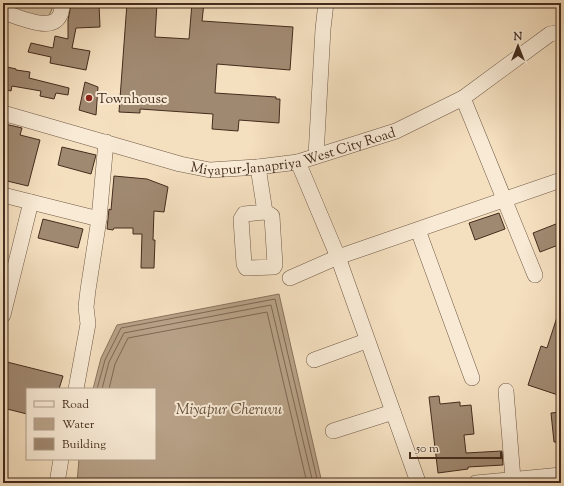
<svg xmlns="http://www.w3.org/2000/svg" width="564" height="486" font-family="'Sorts Mill Goudy',serif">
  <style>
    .green { fill: #d6c1a3; stroke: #8d7660 }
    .water { fill: #b8a288; stroke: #8a735d }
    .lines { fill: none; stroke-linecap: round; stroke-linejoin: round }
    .shore { stroke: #7e6752; stroke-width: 1 }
    .building { fill: #a08971; stroke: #442c1d }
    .minor-casing { stroke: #705946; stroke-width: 16 }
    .minor { stroke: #f8ead5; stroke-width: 15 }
    .poi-dot { fill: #8f2418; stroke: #f8ead5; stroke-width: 1.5 }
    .labels { text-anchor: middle; stroke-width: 4; stroke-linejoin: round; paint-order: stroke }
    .poi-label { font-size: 14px; fill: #442c1d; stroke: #f8ead5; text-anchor: start }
    .street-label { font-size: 14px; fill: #442c1d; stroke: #f8ead5 }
    .water-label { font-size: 15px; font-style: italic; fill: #614a38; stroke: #f8ead5 }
  </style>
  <rect width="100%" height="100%" fill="#f4dfbf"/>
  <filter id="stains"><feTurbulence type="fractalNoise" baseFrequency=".005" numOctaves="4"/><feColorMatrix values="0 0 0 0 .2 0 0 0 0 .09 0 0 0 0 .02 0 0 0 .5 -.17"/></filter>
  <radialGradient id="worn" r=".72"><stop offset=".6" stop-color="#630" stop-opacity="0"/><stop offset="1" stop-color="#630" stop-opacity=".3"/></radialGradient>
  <path class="green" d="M3 3H53C52 10 51 15 44 18L3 9Z"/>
  <path class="water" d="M279 294 322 483H77L79 459H155V389H93L101 358 117 325Z"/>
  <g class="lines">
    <path class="shore" d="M97 389 105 360 121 328 275 299 318 483
      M102 389 109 362 124 333 271 305 313 483
      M109 389 115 364 128 338 267 312 307 483"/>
  </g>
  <path class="building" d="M127 3H157L155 37 189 39 192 3H204L202 21 293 27 290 70 217 64 215 93 276 97V99H280L279 123 239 120 238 131 212 129 213 114 140 109V113L119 112Z
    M99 4 100 27 76 28 72 48 90 51 86 70 50 63 51 57 28 52 31 43 53 48 55 36 68 39V20L71 5Z
    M3 66 16 69V70L30 72 29 78 69 88 68 95 56 93 54 99 40 96 41 91 12 86 11 91 3 89Z
    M85 82 98 87 96 115 79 110Z
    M5 124 22 128 20 135 40 140 28 186 3 180V133Z
    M62 147 96 155 91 174 58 165Z
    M114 176 147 179 168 187 164 212 154 211 153 240H155L154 268H141L142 234H133V228H114L113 230 107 229 109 209 111 210Z
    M499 213 505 229 475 240 469 223Z
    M43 219 83 229 78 248 38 238Z
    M561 222V244L540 252 533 233Z
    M559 311H561V396L528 385 541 346 547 348Z
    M3 361 63 376 59 389H27V414L3 408Z
    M439 396 440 404 460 402V406L471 405 474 434 464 435 466 453 502 451 503 465 468 467V469L438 473 429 397Z
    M561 412V442H554L551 413Z"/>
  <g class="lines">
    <g class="minor-casing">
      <g id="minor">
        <path d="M3 12C22 18 63 39 62 3"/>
        <path d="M463 98 535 275"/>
        <path id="s1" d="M3 113 180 164 210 170 258 167 298 162 396 131 463 98 550 34 561 32"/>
        <path d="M316 156 323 29 326 3"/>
        <path d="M298 162 338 257 418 482 419 483"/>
        <path d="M258 167 265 212 269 214 272 216 275 265 274 267 246 268 244 264 241 219 244 214 265 212"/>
        <path d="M3 195 99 219"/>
        <path d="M418 230 472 378"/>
        <path d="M290 278 338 257 561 180"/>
        <path d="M3 315 31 202"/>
        <path d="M314 360 366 341"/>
        <path d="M76 389 88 324 86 307 88 290 99 219 106 142"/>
        <path d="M506 391 513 479"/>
        <path d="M333 431 393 412"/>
        <path d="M57 483 61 459"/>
        <path d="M476 483 561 475"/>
      </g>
    </g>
    <use href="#minor" class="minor"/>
  </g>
  <circle class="poi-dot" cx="89" cy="98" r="4"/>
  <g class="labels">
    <g class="poi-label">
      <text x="97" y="103">Townhouse</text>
    </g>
    <g class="street-label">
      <text dy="5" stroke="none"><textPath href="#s1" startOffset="300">Miyapur-Janapriya West City Road</textPath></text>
    </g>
    <g class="water-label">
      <text x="229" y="414">Miyapur Cheruvu</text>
    </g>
  </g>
  <rect width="564" height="486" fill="none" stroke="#f4dfbf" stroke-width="16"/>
  <rect x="4" y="4" width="556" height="478" fill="none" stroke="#442c1d" stroke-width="2"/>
  <rect x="8" y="8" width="548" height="470" fill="none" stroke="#442c1d"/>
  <rect x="26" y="388" width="130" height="72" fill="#f8ead5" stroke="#b09e8b"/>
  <rect x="34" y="401" width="20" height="6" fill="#f8ead5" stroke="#b09e8b"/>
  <text x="62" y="408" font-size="12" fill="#442c1d">Road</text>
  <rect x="34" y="418" width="20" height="12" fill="#b8a288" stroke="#b09e8b"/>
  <text x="62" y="428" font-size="12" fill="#442c1d">Water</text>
  <rect x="34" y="438" width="20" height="12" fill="#a08971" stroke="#b09e8b"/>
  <text x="62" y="448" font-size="12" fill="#442c1d">Building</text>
  <g transform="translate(518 46)" stroke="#f8ead5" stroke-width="3" paint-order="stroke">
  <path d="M0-3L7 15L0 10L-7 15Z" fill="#442c1d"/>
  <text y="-6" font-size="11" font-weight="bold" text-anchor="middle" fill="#442c1d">N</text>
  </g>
  <path d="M410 452v6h91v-6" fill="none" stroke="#442c1d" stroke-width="2"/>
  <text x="416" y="452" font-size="12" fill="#442c1d" stroke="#f8ead5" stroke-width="3" paint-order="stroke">50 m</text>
  <rect width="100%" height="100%" filter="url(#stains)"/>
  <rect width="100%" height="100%" fill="url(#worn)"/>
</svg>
